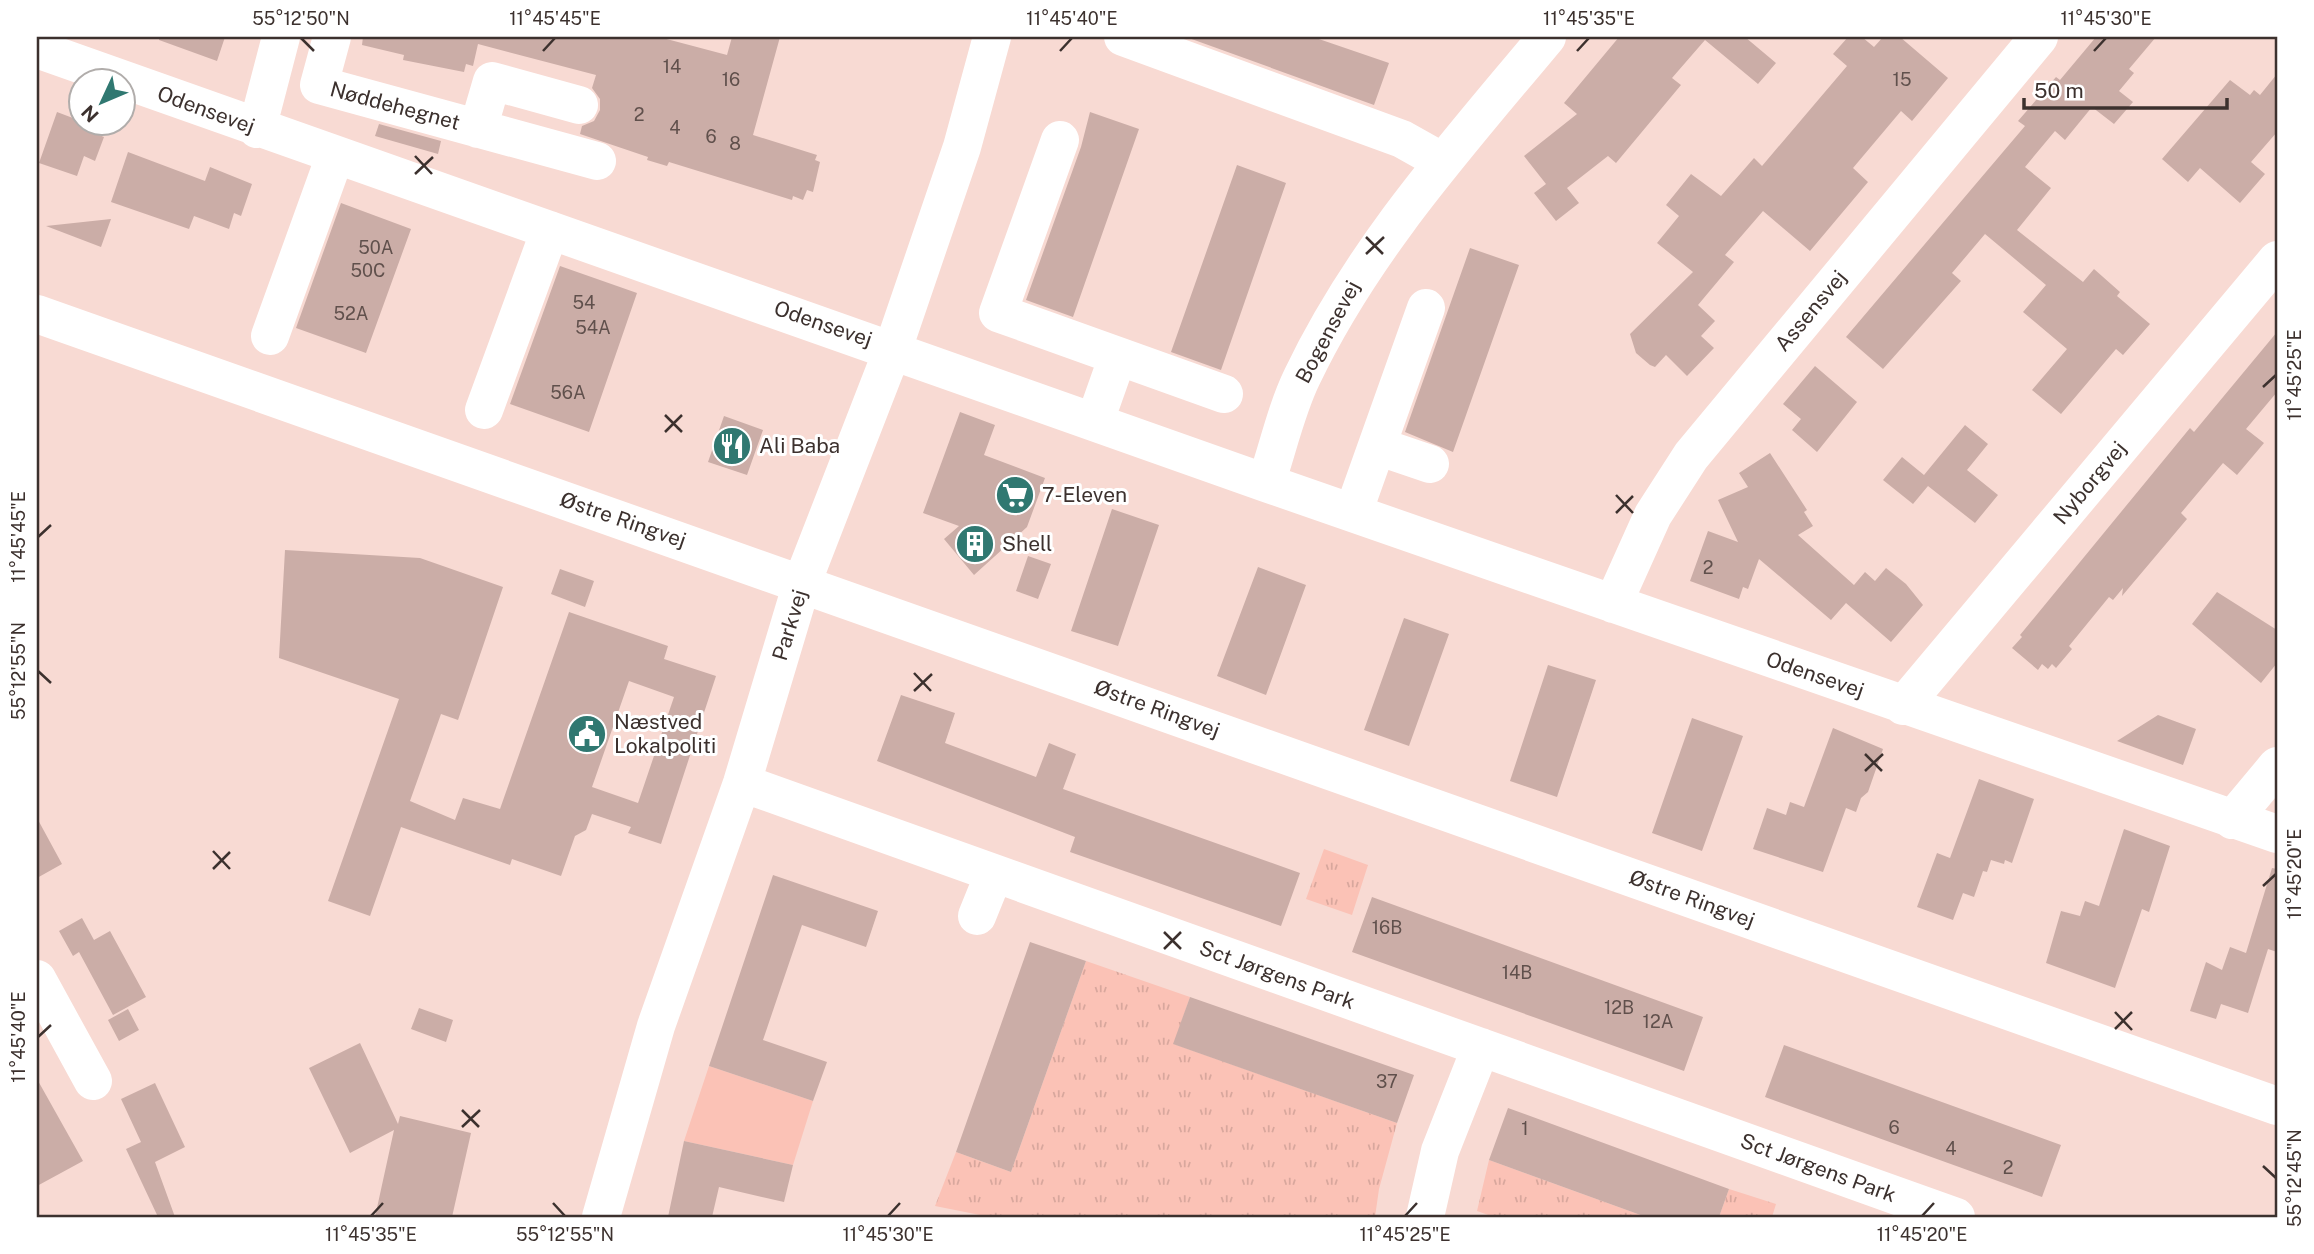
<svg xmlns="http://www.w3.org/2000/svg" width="2314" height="1254" font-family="'Public Sans',sans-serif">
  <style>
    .grass { fill: #fbc2b6 }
    .park { fill: url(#park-tufts) }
    .building { fill: #cbada7; fill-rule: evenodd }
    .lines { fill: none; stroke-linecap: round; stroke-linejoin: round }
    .minor { stroke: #fff; stroke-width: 38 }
    .ticks { fill: none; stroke: #3c312e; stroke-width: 2.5 }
    .labels { text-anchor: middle; stroke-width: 6; stroke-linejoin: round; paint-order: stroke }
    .number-label { font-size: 18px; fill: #60504c }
    .street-label { font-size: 21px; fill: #3c312e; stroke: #fff }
    .poi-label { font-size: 21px; fill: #3c312e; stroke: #fff; text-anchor: start }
    .neatline { fill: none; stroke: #3c312e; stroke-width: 2.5 }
    .ticks-label { font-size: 18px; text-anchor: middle; fill: #3c312e }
  </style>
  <defs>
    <pattern id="park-tufts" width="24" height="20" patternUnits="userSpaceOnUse" patternTransform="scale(1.75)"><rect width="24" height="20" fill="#fbc2b6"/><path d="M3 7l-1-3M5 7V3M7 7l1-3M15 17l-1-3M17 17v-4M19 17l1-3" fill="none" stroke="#d8a79d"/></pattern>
  </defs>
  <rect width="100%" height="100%" fill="#f8dad3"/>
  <path class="grass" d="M709 1066 813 1101 793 1165 684 1141Z"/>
  <path class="park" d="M1324 849 1368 865 1352 915 1306 899Z
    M1086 961 1190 997 1174 1044 1397 1123 1379 1189 1375 1217H990L935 1206 956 1152 1011 1172Z
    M1489 1160 1646 1217H1494L1477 1211Z
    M1729 1189 1776 1204 1772 1217H1719Z"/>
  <path class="building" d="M159 37H225L217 61 159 40Z
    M363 37H659L727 55 732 37H780L753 135 817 155 815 160 820 162 813 192 807 190 803 200 793 196 792 200 669 162 667 166 647 160 648 157 580 134 582 126 594 121 600 110V99L592 88 596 75 478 44 473 66 466 64 464 72 403 60 404 55 362 45Z
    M1186 37H1313L1389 63 1374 105Z
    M1619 37H1745L1776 63 1758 84 1705 40 1672 78 1681 85 1616 163 1608 156 1567 188 1579 203 1556 221 1534 193 1546 184 1524 156 1577 114 1564 103Z
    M1848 37H1862L1874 47 1883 37H1900L1948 78 1912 121 1901 111 1853 168 1868 182 1810 251 1763 211 1725 255 1734 262 1698 305 1715 321 1701 336 1714 348 1687 376 1666 355 1655 367 1650 365 1636 353 1630 334 1693 272 1657 243 1679 216 1666 205 1691 174 1721 196 1754 158 1762 166 1847 66 1833 54Z
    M2096 37H2156L2129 69 2134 73 2119 91 2133 102 2114 124 2092 107 2065 140 2055 131 2025 167 2051 188 2017 230 2083 282 2094 269 2120 292 2117 296 2150 324 2123 355 2116 349 2061 414 2032 390 2067 349 2023 312 2046 285 1985 234 1952 273 1961 281 1883 369 1846 337 2025 126 2018 121 2056 77 2060 80Z
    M2277 74V132L2251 162 2265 174 2240 203 2200 168 2188 182 2162 159 2230 80 2250 95 2254 90 2260 95Z
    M57 112 94 126 92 132 104 137 95 161 84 156 77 176 39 163Z
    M1090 112 1139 129 1073 317 1026 300 1081 147Z
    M379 124 441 141 438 154 375 136Z
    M128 152 205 181 210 167 252 184 241 216 234 213 229 229 194 216 189 229 111 202Z
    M1237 165 1286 183 1221 370 1171 352Z
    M341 203 411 229 366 353 296 328Z
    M111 219 101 247 46 226Z
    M1470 248 1519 265 1453 452 1405 432Z
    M560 266 637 293 589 432 510 404Z
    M2277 332V392L2246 429 2264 443 2237 475 2223 463 2181 513 2187 519 2122 596 2123 588 2113 600 2109 597 2069 646 2072 649 2056 668 2052 664 2048 669 2042 664 2038 670 2012 648 2022 637 2020 635 2190 428 2194 432Z
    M1815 366 1857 402 1817 452 1792 430 1801 419 1783 404Z
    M960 412 995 425 984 455 1045 478 1027 527 974 575 944 539 959 526 923 513Z
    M724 416 763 430 747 475 708 462Z
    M1965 425 1988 444 1967 470 1998 495 1975 523 1928 486 1913 504 1883 480 1902 457 1924 475Z
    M1770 453 1807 510 1804 512 1813 526 1798 535 1854 585 1865 572 1875 581 1886 568 1906 584 1923 605 1891 642 1846 603 1831 620 1759 559 1748 589 1743 587 1739 599 1690 581 1708 531 1738 542 1718 500 1748 487 1739 473Z
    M1112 509 1159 525 1118 646 1071 631Z
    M285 550 420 558 503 587 458 720 441 714 410 801 455 820 463 798 500 809 569 612 668 646 664 659 716 676 661 844 628 833 631 827 592 814 586 830 575 836 561 876 512 859 510 865 401 827 370 916 328 901 399 699 279 658ZM629 681 674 697 638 803 592 787Z
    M1028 556 1051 564 1038 599 1016 591Z
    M1258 567 1306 585 1266 695 1217 676Z
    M560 569 594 581 585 607 551 594Z
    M2217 592 2277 630V663L2261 683 2192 624Z
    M1404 618 1449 634 1409 746 1364 730Z
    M1548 665 1596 680 1557 797 1510 781Z
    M901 695 955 713 945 743 1036 777 1049 743 1076 754 1063 789 1300 873 1281 926 1070 852 1075 837 877 761Z
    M2158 715 2196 729 2183 765 2117 741Z
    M1692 718 1743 736 1702 851 1652 833Z
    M1833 728 1883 749 1868 792 1861 798 1856 812 1846 808 1823 872 1753 849 1767 808 1786 815 1790 802 1804 807Z
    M1979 779 2034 799 2012 863 2005 860 2004 864 1991 860 1987 872 1983 871 1974 897 1963 893 1953 920 1917 907 1937 853 1950 858Z
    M37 818 62 864 37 878Z
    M2124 829 2170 846 2149 912 2142 909 2115 988 2046 963 2061 911 2080 916 2085 901 2099 906Z
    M2272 868 2277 869V952L2268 949 2248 1013 2221 1004 2216 1019 2190 1011 2206 962 2222 970 2230 947 2246 953Z
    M773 875 878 911 866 947 802 925 763 1040 827 1062 813 1101 709 1066Z
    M1372 897 1703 1017 1684 1071 1352 952Z
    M82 918 94 940 110 931 146 997 113 1015 79 952 73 956 59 931Z
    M1030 942 1086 961 1011 1172 956 1152Z
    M1190 997 1414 1075 1397 1123 1173 1044Z
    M419 1008 453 1020 446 1042 411 1029Z
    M128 1009 139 1030 119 1041 108 1020Z
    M360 1043 398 1124 400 1116 471 1133 452 1217H375L394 1130 350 1153 309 1068Z
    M1784 1045 2061 1145 2042 1197 1765 1097Z
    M37 1079 83 1161 37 1186Z
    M155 1083 185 1147 155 1162 175 1217H158L126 1149 141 1142 121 1099Z
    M1508 1108 1729 1189 1719 1217H1646L1489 1160Z
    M684 1141 793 1165 784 1202 719 1187 712 1217H668Z"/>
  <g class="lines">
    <path class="minor" d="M332 37 319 85 597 161
      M1123 37 1402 139 1443 162
      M37 49 1266 483 2277 834
      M257 129 281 37
      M478 129 492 81 579 105
      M1060 140 998 313 1224 394
      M37 314 2277 1106
      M270 336 335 156
      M484 410 550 230
      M1095 421 1118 356
      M1377 446 1430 464
      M1266 483C1278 448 1286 410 1302 377 1363 249 1457 145 1547 37
      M1353 513 1426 308
      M1613 604 1653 515 1691 456 2039 37
      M1903 706 2277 260
      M742 783 1956 1217
      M2232 820 2277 766
      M977 916 994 874
      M37 979 93 1081
      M601 1217 656 1026 742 783 802 583 893 349 962 147 992 37
      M1425 1217 1440 1151 1481 1047"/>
  </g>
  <path class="ticks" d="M301 38 314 51M543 51 555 38M1060 51 1072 38M1577 51 1589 38M2094 51 2106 38M415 156 432 174M415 174 433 157M1366 237 1383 254M1366 254 1384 237M2263 387 2276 375M665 415 682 432M665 432 682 415M1616 495 1633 513M1616 513 1633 496M38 537 51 525M38 671 51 683M914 673 931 691M914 691 932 674M1865 754 1882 771M1865 771 1883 754M213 851 230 869M213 869 230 852M2263 886 2276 874M1164 932 1181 949M1164 949 1181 932M2115 1012 2132 1030M2115 1029 2132 1012M38 1037 51 1025M462 1110 479 1127M462 1127 480 1110M2263 1166 2276 1178M553 1203 565 1216M371 1216 383 1203M888 1216 900 1203M1405 1216 1417 1203M1922 1216 1934 1203"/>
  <defs>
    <g id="restaurant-disc" transform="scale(2.0125)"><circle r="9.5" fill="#307871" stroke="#fff"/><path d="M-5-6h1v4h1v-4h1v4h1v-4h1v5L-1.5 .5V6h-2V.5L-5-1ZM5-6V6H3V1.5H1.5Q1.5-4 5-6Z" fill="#fff"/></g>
    <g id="supermarket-disc" transform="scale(2.0125)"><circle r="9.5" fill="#307871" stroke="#fff"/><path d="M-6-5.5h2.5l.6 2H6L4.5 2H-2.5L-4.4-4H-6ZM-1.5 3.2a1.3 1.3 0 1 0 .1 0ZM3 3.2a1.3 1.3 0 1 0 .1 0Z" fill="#fff"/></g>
    <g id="building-disc" transform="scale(2.0125)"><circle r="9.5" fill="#307871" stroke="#fff"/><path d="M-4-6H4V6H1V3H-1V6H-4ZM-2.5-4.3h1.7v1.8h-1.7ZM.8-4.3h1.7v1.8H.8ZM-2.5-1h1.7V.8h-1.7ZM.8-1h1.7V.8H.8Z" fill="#fff"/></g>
    <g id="civic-disc" transform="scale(2.0125)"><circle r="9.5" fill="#307871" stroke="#fff"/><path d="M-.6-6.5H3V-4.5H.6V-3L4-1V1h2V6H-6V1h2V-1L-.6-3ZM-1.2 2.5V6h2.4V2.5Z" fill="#fff"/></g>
  </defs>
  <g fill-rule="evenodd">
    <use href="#restaurant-disc" x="732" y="446"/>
    <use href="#supermarket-disc" x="1015" y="495"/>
    <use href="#building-disc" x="975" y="544"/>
    <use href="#civic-disc" x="587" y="734"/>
  </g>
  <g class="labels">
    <g class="number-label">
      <text x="672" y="73">14</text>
      <text x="731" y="86">16</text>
      <text x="1902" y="86">15</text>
      <text x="639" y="121">2</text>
      <text x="675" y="134">4</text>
      <text x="711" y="143">6</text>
      <text x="735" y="150">8</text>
      <text x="376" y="254">50A</text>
      <text x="368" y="277">50C</text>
      <text x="584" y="309">54</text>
      <text x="351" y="320">52A</text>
      <text x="593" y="334">54A</text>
      <text x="568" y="399">56A</text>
      <text x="1708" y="574">2</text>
      <text x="1387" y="934">16B</text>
      <text x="1517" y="979">14B</text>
      <text x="1619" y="1014">12B</text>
      <text x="1658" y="1028">12A</text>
      <text x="1387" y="1088">37</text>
      <text x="1894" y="1134">6</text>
      <text x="1525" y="1135">1</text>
      <text x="1951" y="1155">4</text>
      <text x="2008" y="1174">2</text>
    </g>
    <g class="street-label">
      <text transform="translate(395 106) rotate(15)" y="7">Nøddehegnet</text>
      <text transform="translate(206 110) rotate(20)" y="7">Odensevej</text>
      <text transform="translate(1811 311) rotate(-50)" y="7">Assensvej</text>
      <text transform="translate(823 324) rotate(19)" y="7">Odensevej</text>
      <text transform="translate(1328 332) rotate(-62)" y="7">Bogensevej</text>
      <text transform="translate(2090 483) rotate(-50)" y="7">Nyborgvej</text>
      <text transform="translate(623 520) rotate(19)" y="7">Østre Ringvej</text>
      <text transform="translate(790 625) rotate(-73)" y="7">Parkvej</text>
      <text transform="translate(1815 675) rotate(19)" y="7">Odensevej</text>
      <text transform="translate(1157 709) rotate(20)" y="7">Østre Ringvej</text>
      <text transform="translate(1692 899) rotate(20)" y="7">Østre Ringvej</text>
      <text transform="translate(1277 975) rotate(20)" y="7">Sct Jørgens Park</text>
      <text transform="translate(1818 1168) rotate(20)" y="7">Sct Jørgens Park</text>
    </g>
    <g class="poi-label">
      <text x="759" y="453">Ali Baba</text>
      <text x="1042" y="502">7-Eleven</text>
      <text x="1002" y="551">Shell</text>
      <text x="614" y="729">Næstved<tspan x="614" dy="24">Lokalpoliti</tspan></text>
    </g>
  </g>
  <rect width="2314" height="1254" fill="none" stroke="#ffffff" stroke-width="77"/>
  <g transform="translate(102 102) rotate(226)"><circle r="33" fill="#ffffff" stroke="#b1adab" stroke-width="2"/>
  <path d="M0-5L12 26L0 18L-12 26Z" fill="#307871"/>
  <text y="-10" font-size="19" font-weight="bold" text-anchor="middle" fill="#3c312e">N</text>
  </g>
  <path d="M2024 98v10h203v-10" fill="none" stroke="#3c312e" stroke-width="3.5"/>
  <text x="2034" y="98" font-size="21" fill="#3c312e" stroke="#ffffff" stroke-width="5" paint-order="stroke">50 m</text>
  <rect x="38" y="38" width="2238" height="1178" class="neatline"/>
  <g class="ticks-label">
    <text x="301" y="25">55°12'50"N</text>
    <text x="555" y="25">11°45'45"E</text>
    <text x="1072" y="25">11°45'40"E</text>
    <text x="1589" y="25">11°45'35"E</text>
    <text x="2106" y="25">11°45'30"E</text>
    <text transform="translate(2295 375) rotate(-90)" y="6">11°45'25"E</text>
    <text transform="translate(19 537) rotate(-90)" y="6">11°45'45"E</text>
    <text transform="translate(19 671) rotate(-90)" y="6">55°12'55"N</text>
    <text transform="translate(2295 874) rotate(-90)" y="6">11°45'20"E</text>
    <text transform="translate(19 1037) rotate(-90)" y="6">11°45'40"E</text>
    <text transform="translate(2295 1178) rotate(-90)" y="6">55°12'45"N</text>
    <text x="371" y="1241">11°45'35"E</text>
    <text x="565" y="1241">55°12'55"N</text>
    <text x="888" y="1241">11°45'30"E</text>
    <text x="1405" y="1241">11°45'25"E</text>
    <text x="1922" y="1241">11°45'20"E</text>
  </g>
</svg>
